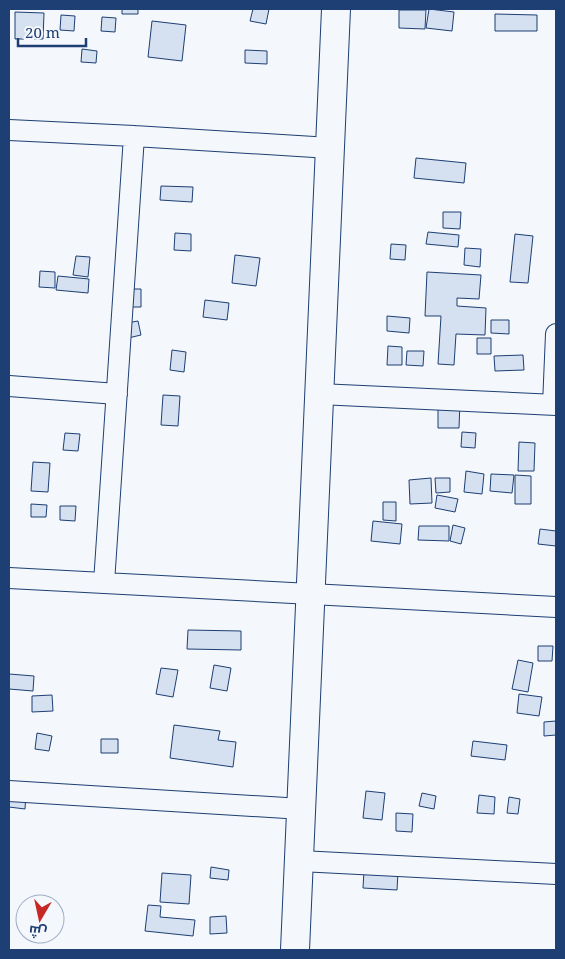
<svg xmlns="http://www.w3.org/2000/svg" width="565" height="959" font-family="'Noto Serif',Cairo,serif">
  <style>
    .building { fill: #d5e0f0; stroke: #1d3f73 }
    .lines { fill: none; stroke-linecap: round; stroke-linejoin: round }
    .minor-casing { stroke: #1d3f73; stroke-width: 22 }
    .primary-casing { stroke: #1d3f73; stroke-width: 30 }
    .minor { stroke: #f4f7fb; stroke-width: 20 }
    .primary { stroke: #f4f7fb; stroke-width: 28 }
  </style>
  <rect width="100%" height="100%" fill="#f4f7fb"/>
  <path class="building" d="M122 9H138V14H122Z
    M253 9H269L266 24 250 21Z
    M429 9 454 12 452 31 426 28Z
    M399 10H426L425 29 399 28Z
    M15 12 44 13 43 39H15Z
    M495 14 537 15V31H495Z
    M61 15 75 16 74 31 60 30Z
    M102 17 116 18 115 32 101 31Z
    M152 21 186 25 182 61 148 57Z
    M82 49 97 51 96 63 81 62Z
    M245 50 267 51V64L245 63Z
    M416 158 466 163 464 183 414 178Z
    M161 186 193 187 192 202 160 200Z
    M443 212H461L460 229 443 228Z
    M428 232 459 235 458 247 426 244Z
    M175 233 191 234V251L174 250Z
    M515 234 533 236 528 283 510 282Z
    M391 244 406 245 405 260 390 259Z
    M465 248 481 249 480 267 464 265Z
    M235 255 260 258 256 286 232 283Z
    M76 256 90 257 88 277 73 275Z
    M40 271 55 272V288L39 287Z
    M427 272 481 275 479 299 457 298V306L486 308 485 335 456 334 454 365 438 364 441 316H425Z
    M58 276 89 279 88 293 56 290Z
    M121 289H141V307H120Z
    M205 300 229 303 227 320 203 317Z
    M387 316 410 318 409 333 387 331Z
    M491 320H509V334L491 333Z
    M138 321 141 335 124 339 121 324Z
    M477 338H491V354H477Z
    M388 346 402 347V365H387Z
    M172 350 186 352 184 372 170 370Z
    M407 351H424L423 366 406 365Z
    M523 355 524 370 495 371 494 356Z
    M163 395 180 396 178 426 161 425Z
    M438 402H460L459 428H438Z
    M462 432 476 433 475 448 461 447Z
    M65 433 80 434 78 451 63 450Z
    M519 442 535 443 534 471H518Z
    M33 462 50 463 48 492 31 491Z
    M466 471 484 474 482 494 464 492Z
    M491 474 514 475 512 493 490 491Z
    M515 475 531 476V504H515Z
    M431 478 432 503 410 504 409 480Z
    M435 478H450V492L436 493Z
    M437 495 458 499 455 512 435 508Z
    M383 502H396V521L383 520Z
    M31 504 47 505 46 517H31Z
    M60 506H76L75 521 60 520Z
    M373 521 402 524 400 544 371 541Z
    M453 525 465 528 461 544 450 541Z
    M419 526H449V541L418 540Z
    M540 529 556 531V546L538 544Z
    M188 630 241 631V650L187 649Z
    M538 646H553L552 661H538Z
    M518 660 533 663 528 692 512 689Z
    M214 665 231 668 227 691 210 688Z
    M161 668 178 670 173 697 156 694Z
    M9 674 34 676 33 691 9 689Z
    M519 694 542 697 539 716 517 713Z
    M52 695 53 711 32 712V696Z
    M556 721V735L544 736V722Z
    M174 725 220 731 218 740 236 742 233 767 170 758Z
    M37 733 52 736 49 751 35 749Z
    M101 739H118V753H101Z
    M473 741 507 745 505 760 471 756Z
    M366 791 385 793 382 820 363 818Z
    M9 792 26 794 25 809 9 807Z
    M422 793 436 796 434 809 419 806Z
    M479 795 495 797 494 814 477 813Z
    M509 797 520 799 518 814 507 813Z
    M396 813 413 814 412 832 396 831Z
    M211 867 229 870 228 880 210 878Z
    M364 870 398 872 397 890 363 888Z
    M162 873 191 875 189 904 160 902Z
    M148 905 161 906 160 917 195 920 193 936 145 931Z
    M226 916 227 933 210 934V917Z"/>
  <g class="lines">
    <g class="minor-casing">
      <path id="minor" d="M9 130 134 136 330 148
        M9 386 117 394
        M319 394 556 405
        M553 405 556 334
        M9 578 556 607
        M104 583 134 136
        M9 791 302 809
        M300 861 556 874"/>
    </g>
    <g class="primary-casing">
      <path id="primary" d="M295 950 336 9"/>
    </g>
    <use href="#minor" class="minor"/>
    <use href="#primary" class="primary"/>
  </g>
  <rect width="565" height="959" fill="none" stroke="#1d3f73" stroke-width="20"/>
  <g transform="translate(40 919) rotate(189)"><circle r="24" fill="#f4f7fb" stroke="#9eadc5"/>
  <path d="M0-4L9 19L0 12L-9 19Z" fill="#c62828"/>
  <text y="-8" font-size="14" font-weight="bold" text-anchor="middle" fill="#1d3f73">ش</text>
  </g>
  <path d="M18 38v8h68v-8" fill="none" stroke="#1d3f73" stroke-width="2.5"/>
  <text x="25" y="38" font-size="15" fill="#1d3f73" stroke="#f4f7fb" stroke-width="4" paint-order="stroke">20 m</text>
</svg>
